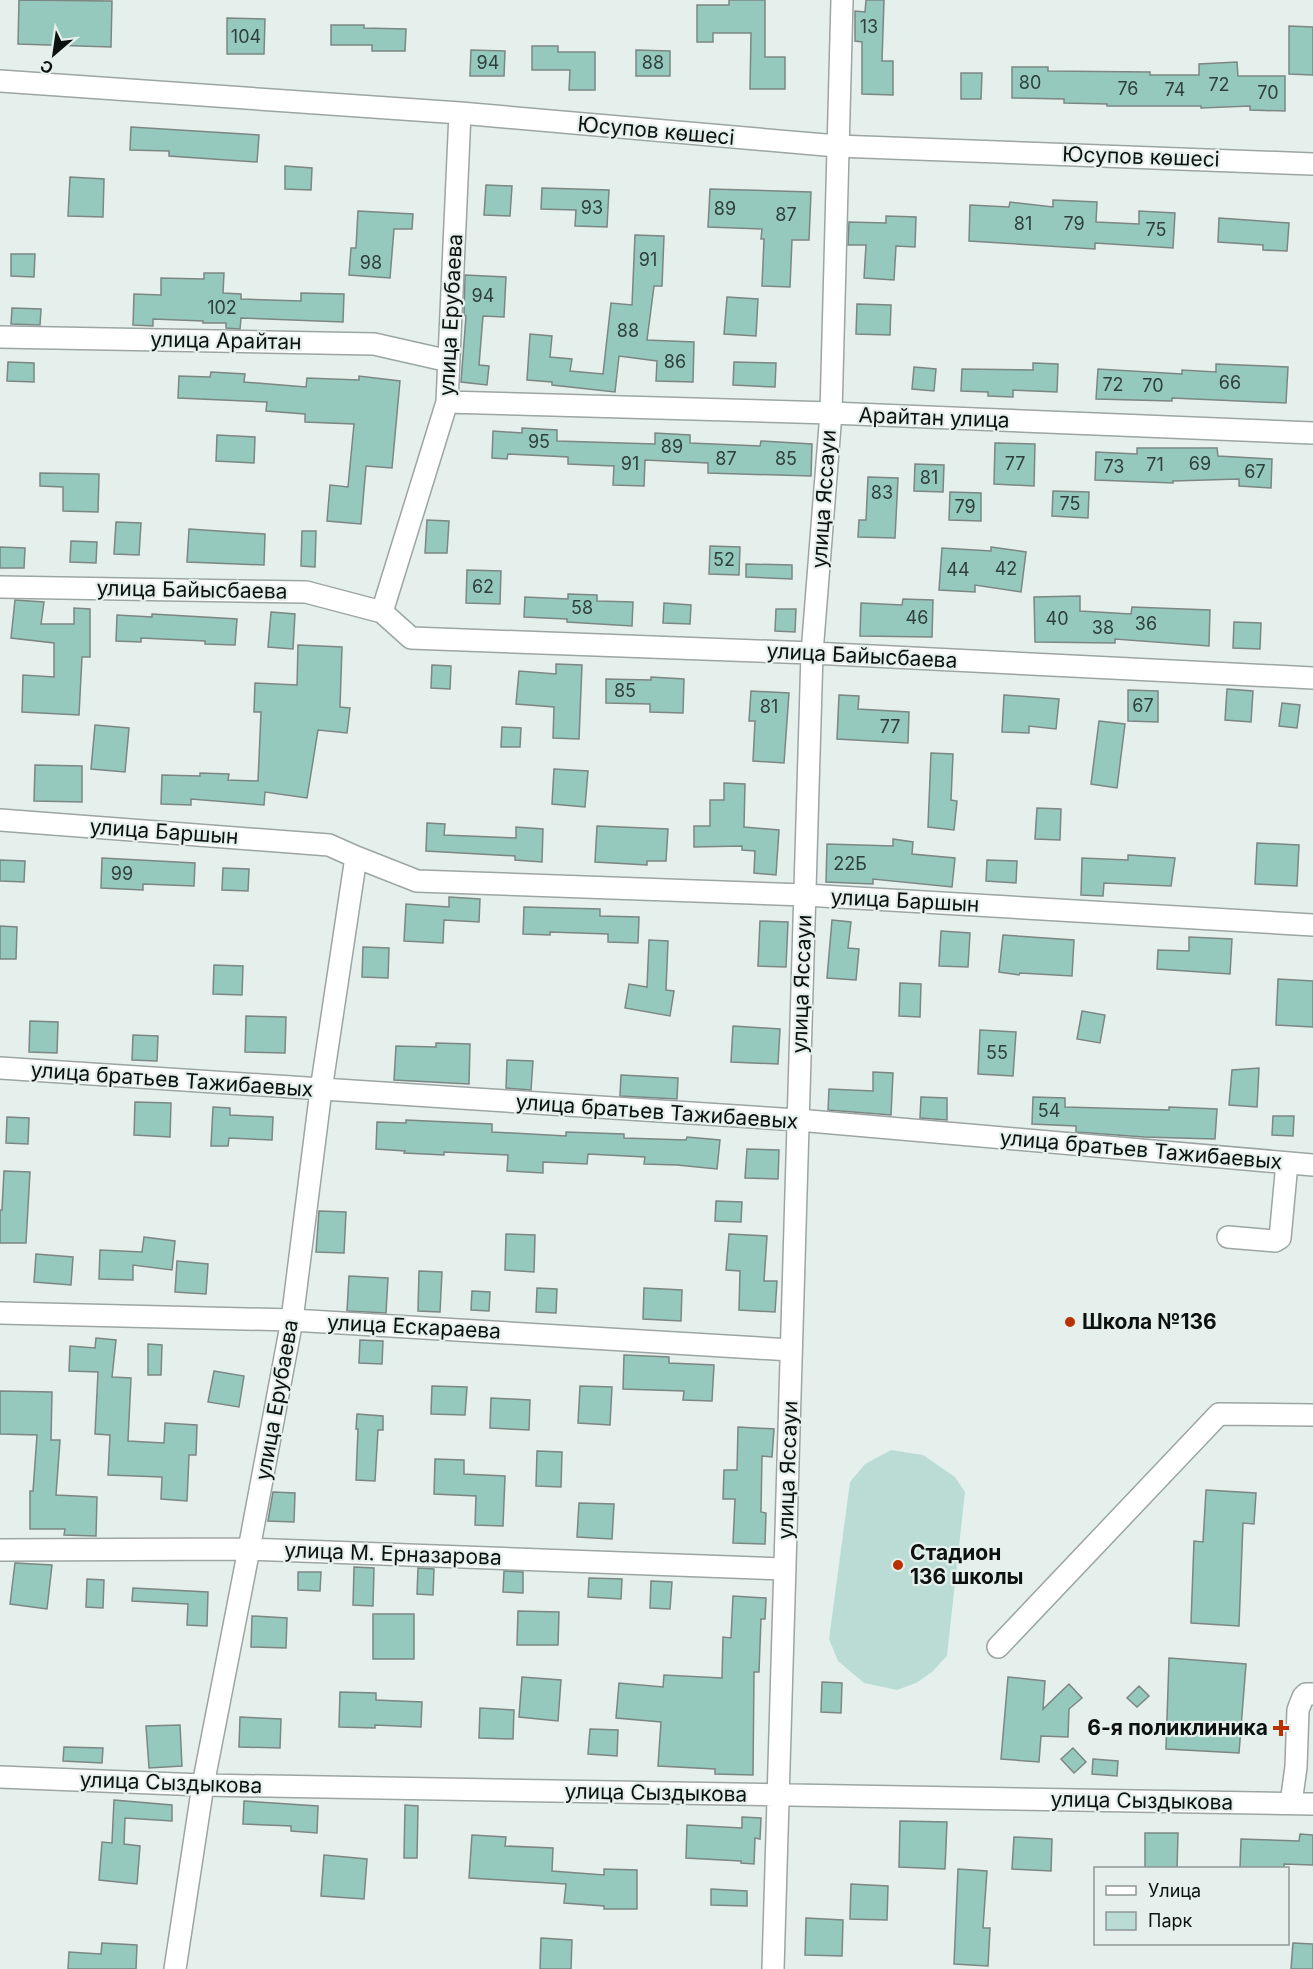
<svg xmlns="http://www.w3.org/2000/svg" width="1313" height="1969" font-family="Inter,sans-serif">
  <style>
    .green { fill: #bbdcd5 }
    .building { fill: #96c9be; stroke: #7c8683; stroke-width: 1.5 }
    .lines { fill: none; stroke-linecap: round; stroke-linejoin: round }
    .minor-casing { stroke: #9ba5a3; stroke-width: 24 }
    .minor { stroke: #fff; stroke-width: 21 }
    .poi-dot { fill: #ba3100; stroke: #e5f0ed; stroke-width: 2 }
    .labels { text-anchor: middle; stroke-width: 4.5; stroke-linejoin: round; paint-order: stroke }
    .number-label { font-size: 18px; fill: #2f3f3c }
    .street-label { font-size: 21px; fill: #0d1110; stroke: #e5f0ed }
    .poi-label { font-size: 21px; font-weight: bold; fill: #0d1110; stroke: #e5f0ed; text-anchor: start }
  </style>
  <rect width="100%" height="100%" fill="#e5f0ed"/>
  <path class="green" d="M891 1450 923 1455 955 1477 965 1492 947 1656 932 1672 916 1683 897 1690 864 1683 838 1661 829 1639 850 1482 865 1464Z"/>
  <path class="building" d="M19 0 112 1 111 47 18 44Z
    M729 0H765V57H785V89H750L751 33H713V42H697V5H729Z
    M866 0H884L882 61H893V95L862 94V42L855 41V11L865 12Z
    M227 18 265 19 264 54H227Z
    M331 25H364V28L406 29 405 51H372V45H331Z
    M1289 26 1313 27V75L1289 74Z
    M532 46H558V52H595V90H569L570 70H532Z
    M471 50 505 51 504 76H470Z
    M636 50 670 51V76H636Z
    M1237 62 1238 76H1285V111L1250 110V106L1201 108V106H1107V104L1064 103V99L1012 98V67H1048V71L1150 72V75H1199V64Z
    M961 73H982L981 99H961Z
    M131 127 259 135 257 162 169 156V151L130 150Z
    M285 166 312 168 311 190 285 189Z
    M70 177 104 179 103 217 68 216Z
    M486 185 512 186 510 216 484 215Z
    M542 188 609 190 607 227 575 226 576 210 541 209Z
    M710 189 811 192 809 240H792L790 287 762 286 764 239H761L762 229 708 227Z
    M1053 200 1097 202 1096 222 1139 224V211L1175 213 1173 248 1095 243V249L969 241 970 205 1009 207 1010 202 1053 207Z
    M358 211 413 214 412 229H394L390 278 349 275 351 248H356Z
    M886 216 916 217 915 247 896 246 894 280 864 278 866 245H848L849 222 886 223Z
    M1219 218 1289 223 1287 251 1263 250V245L1218 242Z
    M635 235 664 236 662 286H654L647 340 694 342 693 382 656 381 657 361 619 356 615 392 552 385V382L527 380 530 334 552 336 550 357 572 359 570 371 603 374 611 303 632 305Z
    M11 254H35L34 277 11 276Z
    M204 273H224L223 293 241 294V299L301 301V293L344 294 343 322 241 318 240 329 226 328V323H203V321L153 319V326L133 325 134 294 161 295V278L204 279Z
    M465 275 506 277 504 317 483 316 479 365 489 366 487 385 461 382 466 316 464 315Z
    M727 297 758 299 756 336 724 334Z
    M857 304 891 305 890 335 856 334Z
    M12 308 41 309 40 325 11 324Z
    M8 362 34 363V382L7 381Z
    M734 362 776 363 775 387 733 385Z
    M1033 363 1058 364 1057 392 1013 390V397L988 396V392L961 391 962 369 1033 370Z
    M1216 364 1288 367 1286 403 1172 398V401L1096 399 1098 369 1182 374V370L1216 372Z
    M914 367 936 369 934 391 912 389Z
    M211 372 245 374 244 382 306 387 307 378 359 380V376L400 381 392 468 366 466 361 524 327 521 330 485 348 487 354 424 305 422V414L266 411 267 402 178 398 179 376 210 377Z
    M522 428 557 430V441L655 444V433L690 435V443L760 446 761 441 812 444 811 476 708 473V463L645 460 644 486 613 485 614 466 568 464V457L508 454 507 459 492 458 493 431 522 433Z
    M217 435 255 437 254 463 216 461Z
    M995 443 1035 444 1034 486 994 484Z
    M1137 448H1217L1218 456 1272 459 1271 488 1239 486V479L1173 481V483L1095 480 1096 452 1137 454Z
    M915 464 944 465 943 492 914 491Z
    M40 473 99 474 98 512 63 511V487L40 486Z
    M868 477 898 478 895 538 858 537 859 520H866Z
    M1053 491 1089 492 1088 518 1052 516Z
    M950 492 981 493V521L949 520Z
    M427 520 449 521 447 553H425Z
    M116 522 141 523 139 555 114 554Z
    M189 529 265 534 264 565 187 562Z
    M302 531H316L315 567 301 566Z
    M71 541 97 542 96 563 70 562Z
    M710 546 740 547 739 575 709 574Z
    M0 547 25 548 24 568H0Z
    M991 547 1026 552 1021 592 975 585V592L939 590 942 548 991 551Z
    M746 564 792 565V579L746 577Z
    M467 570 501 571 500 604 466 603Z
    M568 594 597 595V601L633 602 632 626 567 622V619L524 617 525 597 568 599Z
    M1080 596V611L1131 614 1132 607 1210 610 1209 646 1115 639V643L1035 642 1034 597Z
    M903 599 933 600 932 637 860 636 861 603 902 605Z
    M15 600 44 602 41 624H74V608L90 609V657H82L79 715 22 712 23 675 54 677V643L11 638Z
    M664 603 691 605 690 624 663 623Z
    M776 609H796L795 632 775 631Z
    M271 612 295 614 293 649 268 647Z
    M152 614 237 619 235 645 205 644V641L141 638V642L116 641 117 615 152 617Z
    M1234 622 1261 623 1260 649 1233 648Z
    M298 645 342 647 340 707 350 708 347 733 318 730 307 798 265 792 264 805 191 799V805L161 804 162 775 200 776V773L229 774 228 780 258 781 261 712H254L255 683 297 685Z
    M556 664 582 665 579 739 553 738 554 707 516 704 519 671 556 674Z
    M432 665 451 666 450 689 431 688Z
    M651 677 684 679 683 713 650 712V704L606 703V679L651 680Z
    M1227 689 1253 691 1251 722 1225 720Z
    M1128 690 1158 691V722L1128 721Z
    M751 691 789 693 784 763 753 761 755 721H749Z
    M839 695 859 696 858 709 909 712 908 743 837 739Z
    M1004 695 1059 699 1056 729 1029 726V733L1002 732Z
    M1282 703 1300 705 1297 728 1279 726Z
    M1099 721 1125 724 1117 788 1091 784Z
    M95 725 129 728 125 772 91 769Z
    M502 727 521 728 520 747H501Z
    M931 753 953 754 951 800 957 801 954 830 928 827Z
    M35 765 82 766V802L34 801Z
    M554 769 588 771 585 807 552 804Z
    M724 783 745 784 744 827 779 830 776 875 754 873 755 851 742 850V846L694 847V826H710V800H724Z
    M1037 808 1061 809 1060 840 1035 839Z
    M427 823 445 824 444 835 516 838V827L543 829 542 862 515 860V856L426 851Z
    M597 826 668 829 666 861H647V865L595 862Z
    M893 839 913 842 912 854 955 858 952 887 873 879V884L826 882 827 844 893 846Z
    M1257 843 1299 845 1297 886 1255 884Z
    M1128 855 1175 858 1171 886 1104 883 1103 896 1081 895 1082 858 1128 860Z
    M102 858 195 863 194 886 143 884V890L101 888Z
    M0 860 25 861 24 882 0 881Z
    M987 860 1017 861 1016 883 986 881Z
    M223 868 249 869 248 891 222 890Z
    M449 897 480 899 479 922 444 920 443 943 404 941 406 904 449 907Z
    M524 907 600 909V916L639 917 638 943 608 942V934L550 932V935L523 934Z
    M832 920 851 922 848 948 859 949 856 980 827 978Z
    M760 921 788 922 786 967 758 966Z
    M0 926 17 927 16 959H0Z
    M941 931 970 933 968 967 939 966Z
    M1003 935 1074 940 1072 976 1020 973 1019 975 999 972Z
    M1189 937 1232 939 1230 974 1157 969 1158 950 1189 951Z
    M649 940 668 941 666 990 674 991 670 1016 625 1008 629 984 647 987Z
    M363 947 389 948 388 978 362 977Z
    M214 965 243 966 242 995 213 994Z
    M1278 979 1313 981V1027L1276 1025Z
    M900 983 921 984 920 1017 899 1016Z
    M1082 1011 1105 1015 1100 1043 1077 1039Z
    M246 1016 286 1017 285 1053 245 1052Z
    M30 1021 58 1022 57 1053 29 1052Z
    M733 1026 780 1029 778 1064 731 1062Z
    M980 1030 1016 1032 1013 1076 978 1074Z
    M133 1035 158 1036 157 1061 132 1060Z
    M436 1043 470 1044 469 1084 394 1080 396 1046 436 1047Z
    M507 1060 533 1061 531 1090 506 1088Z
    M1259 1068 1257 1107 1229 1105 1232 1070Z
    M873 1072 893 1073 891 1115 828 1110 829 1089 873 1091Z
    M621 1075 678 1078 677 1099 620 1096Z
    M921 1097 947 1098V1120L920 1118Z
    M1033 1097 1065 1098V1107L1169 1110V1107L1217 1109 1215 1139 1144 1137 1076 1132V1126L1032 1124Z
    M135 1102 171 1103 170 1137 134 1135Z
    M213 1107 230 1108V1115L273 1117 272 1140 229 1138 228 1146H211Z
    M1273 1116H1294L1293 1136 1272 1135Z
    M7 1117 29 1118 28 1144 6 1143Z
    M406 1120 492 1124V1132L566 1136V1132L624 1134V1138L686 1140 687 1137 720 1140 717 1169 677 1165 644 1164 645 1157 588 1154 587 1164 543 1162V1173L507 1171 508 1155 444 1152V1155L404 1153 405 1151 376 1149 377 1122 406 1123Z
    M747 1149 779 1150 778 1179 745 1178Z
    M4 1171 30 1172 26 1243H0V1210H2Z
    M716 1201 742 1202 741 1222 715 1221Z
    M319 1211 346 1212 344 1253 316 1252Z
    M506 1234 535 1235 534 1272 505 1270Z
    M729 1234 767 1236 764 1281H777L775 1312 739 1310 740 1271 726 1270Z
    M144 1237 175 1241 172 1270 133 1265V1280L99 1279 100 1250 142 1252Z
    M36 1254 73 1257 71 1285 34 1282Z
    M177 1261 208 1264 206 1294 175 1292Z
    M419 1271 442 1272 440 1312 418 1311Z
    M349 1276 388 1278 386 1313 347 1311Z
    M537 1288 557 1289 556 1313 536 1312Z
    M644 1288 682 1290 681 1321 643 1319Z
    M472 1291 490 1292 489 1311 471 1310Z
    M96 1338 116 1340 112 1377 131 1378 128 1441 164 1443 165 1423 197 1425 196 1455H189L187 1501 161 1499 162 1477 108 1475 110 1435 95 1434 98 1372 69 1371 70 1346 95 1348Z
    M360 1340 383 1341 382 1364 359 1363Z
    M148 1344 162 1345 161 1375H148Z
    M624 1355 669 1357V1363L714 1365 712 1401 683 1400 684 1391 623 1389Z
    M214 1371 244 1376 239 1407 208 1402Z
    M432 1386 467 1387 465 1415 431 1414Z
    M580 1386 612 1387 610 1425 578 1423Z
    M0 1391 52 1392 51 1440H60L56 1495 97 1497 96 1536 64 1535 65 1529H30V1491H33L37 1435 0 1434Z
    M491 1398 530 1400 529 1430 490 1428Z
    M357 1414 383 1416V1430H378L375 1481 356 1480 358 1429H356Z
    M738 1427 774 1429 772 1457 762 1456 761 1512 766 1513 765 1544 733 1543 735 1499H723L724 1470H737Z
    M537 1451 562 1452 561 1487 536 1486Z
    M435 1459 464 1460V1474L505 1476 503 1526 475 1525 476 1496 434 1494Z
    M1206 1490 1256 1493 1254 1524 1243 1523 1239 1626 1191 1623 1194 1541 1203 1542Z
    M273 1492 295 1493 294 1522 268 1521Z
    M579 1503 614 1504 612 1539 577 1537Z
    M15 1563 52 1565 47 1609 10 1604Z
    M354 1567 374 1568 373 1606 353 1605Z
    M418 1568 434 1569 433 1595 417 1594Z
    M504 1571 523 1572V1593L503 1592Z
    M298 1572H321L320 1591 298 1590Z
    M589 1578 622 1579 621 1599 588 1597Z
    M87 1579 104 1580 103 1608 86 1607Z
    M651 1581 672 1582 670 1609 650 1608Z
    M133 1588 208 1592 207 1626 187 1625 188 1604 132 1601Z
    M733 1596 766 1598 765 1619H761L759 1672H754L753 1775 715 1774V1769L658 1766 661 1722 616 1718 619 1683 663 1687 664 1675 722 1678 723 1637 731 1638Z
    M518 1611 559 1612 558 1645H517Z
    M373 1614H414V1659H373Z
    M252 1616 287 1618 286 1648 251 1647Z
    M1169 1658 1246 1664 1239 1753 1166 1749Z
    M522 1677 561 1680 558 1721 519 1717Z
    M1008 1677 1045 1681 1043 1709 1069 1684 1082 1698 1069 1709 1068 1737 1041 1736 1039 1762 1001 1759Z
    M822 1682 842 1683 841 1713 821 1712Z
    M1139 1686 1149 1696 1137 1707 1127 1698Z
    M340 1692 376 1693V1700L422 1702 421 1727 375 1725V1728L339 1727Z
    M480 1708 514 1710 513 1739 479 1738Z
    M240 1717 281 1719 280 1748 239 1747Z
    M180 1725 182 1766 149 1768 146 1726Z
    M590 1729 618 1730 617 1756 588 1754Z
    M64 1747 103 1748 102 1763 63 1761Z
    M1073 1748 1086 1762 1074 1773 1061 1759Z
    M1093 1759 1118 1761 1117 1776 1092 1774Z
    M114 1800 172 1805V1821L125 1818 124 1844 140 1846 137 1884 99 1880 102 1842 112 1843Z
    M244 1801 318 1806 317 1833 291 1831V1826L243 1824Z
    M405 1805 418 1806 417 1858H404Z
    M742 1817 761 1818 760 1839 755 1838 754 1864 741 1863V1861L686 1858 687 1825 742 1828Z
    M900 1821 947 1822 945 1869 899 1867Z
    M1145 1833H1178L1177 1869H1145Z
    M1300 1834 1313 1835V1865L1284 1864V1869H1240L1241 1839 1299 1841Z
    M472 1835 506 1837 505 1846 553 1848 552 1871 604 1875V1869L637 1870V1909H604V1906L564 1903 566 1884 469 1878Z
    M1014 1837 1052 1839 1051 1871 1012 1869Z
    M324 1855 367 1859 364 1899 321 1896Z
    M958 1869 987 1871 983 1928H990L988 1966 954 1964Z
    M851 1884 888 1886 887 1920 850 1919Z
    M711 1889 747 1891V1906L711 1905Z
    M806 1918 843 1920 842 1956 805 1955Z
    M541 1938 572 1940 571 1969H540Z
    M102 1943 137 1945 136 1969H68L69 1952 101 1954Z
    M1293 1943 1313 1944V1969H1291Z"/>
  <g class="lines">
    <g class="minor-casing">
      <path id="minor" d="M0 81 460 113 837 146 1313 164
        M460 113 447 402 382 612 411 638 812 653 1313 678
        M0 337 374 344 449 361
        M447 402 831 413 1313 433
        M0 587 306 592 382 612
        M0 820 329 845 356 857 321 1090 292 1320 249 1549 203 1785 175 1969
        M356 857 417 881 805 895 1313 925
        M0 1068 798 1120 1313 1165
        M1228 1237 1275 1241 1280 1238 1287 1163
        M0 1313 292 1320 791 1350
        M0 1550 249 1549 785 1569
        M998 1647 1219 1414 1313 1415
        M0 1777 203 1785 1313 1804
        M1291 1803 1296 1767 1298 1710 1303 1697 1306 1694H1313
        M773 1969 812 653 831 413 842 0"/>
    </g>
    <use href="#minor" class="minor"/>
  </g>
  <g class="poi-dot">
    <circle cx="1070" cy="1322" r="6"/>
    <circle cx="898" cy="1565" r="6"/>
    <path d="M1278 1719h6v6h6v6h-6v6h-6v-6h-6v-6h6z"/>
  </g>
  <g class="labels">
    <g class="number-label">
      <text x="869" y="33">13</text>
      <text x="246" y="43">104</text>
      <text x="488" y="69">94</text>
      <text x="653" y="69">88</text>
      <text x="1030" y="89">80</text>
      <text x="1219" y="91">72</text>
      <text x="1128" y="95">76</text>
      <text x="1175" y="96">74</text>
      <text x="1268" y="99">70</text>
      <text x="592" y="214">93</text>
      <text x="725" y="215">89</text>
      <text x="786" y="221">87</text>
      <text x="1023" y="230">81</text>
      <text x="1074" y="230">79</text>
      <text x="1156" y="236">75</text>
      <text x="648" y="266">91</text>
      <text x="371" y="269">98</text>
      <text x="483" y="302">94</text>
      <text x="222" y="314">102</text>
      <text x="628" y="337">88</text>
      <text x="675" y="368">86</text>
      <text x="1230" y="389">66</text>
      <text x="1113" y="391">72</text>
      <text x="1153" y="392">70</text>
      <text x="539" y="448">95</text>
      <text x="672" y="453">89</text>
      <text x="726" y="465">87</text>
      <text x="786" y="465">85</text>
      <text x="630" y="470">91</text>
      <text x="1015" y="470">77</text>
      <text x="1200" y="470">69</text>
      <text x="1155" y="471">71</text>
      <text x="1114" y="473">73</text>
      <text x="1255" y="478">67</text>
      <text x="929" y="484">81</text>
      <text x="882" y="499">83</text>
      <text x="1070" y="510">75</text>
      <text x="965" y="513">79</text>
      <text x="724" y="566">52</text>
      <text x="1006" y="575">42</text>
      <text x="958" y="576">44</text>
      <text x="483" y="593">62</text>
      <text x="582" y="614">58</text>
      <text x="917" y="624">46</text>
      <text x="1057" y="625">40</text>
      <text x="1146" y="630">36</text>
      <text x="1103" y="634">38</text>
      <text x="625" y="697">85</text>
      <text x="1143" y="712">67</text>
      <text x="769" y="713">81</text>
      <text x="890" y="733">77</text>
      <text x="850" y="870">22Б</text>
      <text x="122" y="880">99</text>
      <text x="997" y="1059">55</text>
      <text x="1049" y="1117">54</text>
    </g>
    <g class="street-label">
      <text transform="translate(656 131) rotate(5)" y="7">Юсупов көшесі</text>
      <text transform="translate(1141 157) rotate(2)" y="7">Юсупов көшесі</text>
      <text transform="translate(451 315) rotate(-87)" y="7">улица Ерубаева</text>
      <text transform="translate(226 341) rotate(1)" y="7">улица Арайтан</text>
      <text transform="translate(934 418) rotate(2)" y="7">Арайтан улица</text>
      <text transform="translate(824 499) rotate(-86)" y="7">улица Яссауи</text>
      <text transform="translate(192 590) rotate(1)" y="7">улица Байысбаева</text>
      <text transform="translate(862 656) rotate(3)" y="7">улица Байысбаева</text>
      <text transform="translate(164 832) rotate(4)" y="7">улица Баршын</text>
      <text transform="translate(905 901) rotate(3)" y="7">улица Баршын</text>
      <text transform="translate(802 984) rotate(-88)" y="7">улица Яссауи</text>
      <text transform="translate(172 1080) rotate(4)" y="7">улица братьев Тажибаевых</text>
      <text transform="translate(657 1112) rotate(4)" y="7">улица братьев Тажибаевых</text>
      <text transform="translate(1141 1150) rotate(5)" y="7">улица братьев Тажибаевых</text>
      <text transform="translate(414 1327) rotate(3)" y="7">улица Ескараева</text>
      <text transform="translate(277 1400) rotate(-80)" y="7">улица Ерубаева</text>
      <text transform="translate(788 1470) rotate(-88)" y="7">улица Яссауи</text>
      <text transform="translate(393 1554) rotate(2)" y="7">улица М. Ерназарова</text>
      <text transform="translate(171 1783) rotate(2)" y="7">улица Сыздыкова</text>
      <text transform="translate(656 1793) rotate(1)" y="7">улица Сыздыкова</text>
      <text transform="translate(1142 1801) rotate(1)" y="7">улица Сыздыкова</text>
    </g>
    <g class="poi-label">
      <text x="1082" y="1329">Школа №136</text>
      <text x="910" y="1560">Стадион<tspan x="910" dy="24">136 школы</tspan></text>
      <text x="1268" y="1735" text-anchor="end">6-я поликлиника</text>
    </g>
  </g>
  <rect x="1094" y="1867" width="195" height="78" fill="#e5f0ed" stroke="#8f9795" stroke-width="1.5"/>
  <rect x="1106" y="1886" width="30" height="9" fill="#ffffff" stroke="#8f9795" stroke-width="1.5"/>
  <text x="1148" y="1897" font-size="18" fill="#0d1110">Улица</text>
  <rect x="1106" y="1912" width="30" height="18" fill="#bbdcd5" stroke="#8f9795" stroke-width="1.5"/>
  <text x="1148" y="1927" font-size="18" fill="#0d1110">Парк</text>
  <g transform="translate(54 54) rotate(209)" stroke="#e5f0ed" stroke-width="4.5" paint-order="stroke">
  <path d="M0-4.5L10 22L0 15L-10 22Z" fill="#0d1110"/>
  <text y="-9" font-size="16" font-weight="bold" text-anchor="middle" fill="#0d1110">С</text>
  </g>
</svg>
